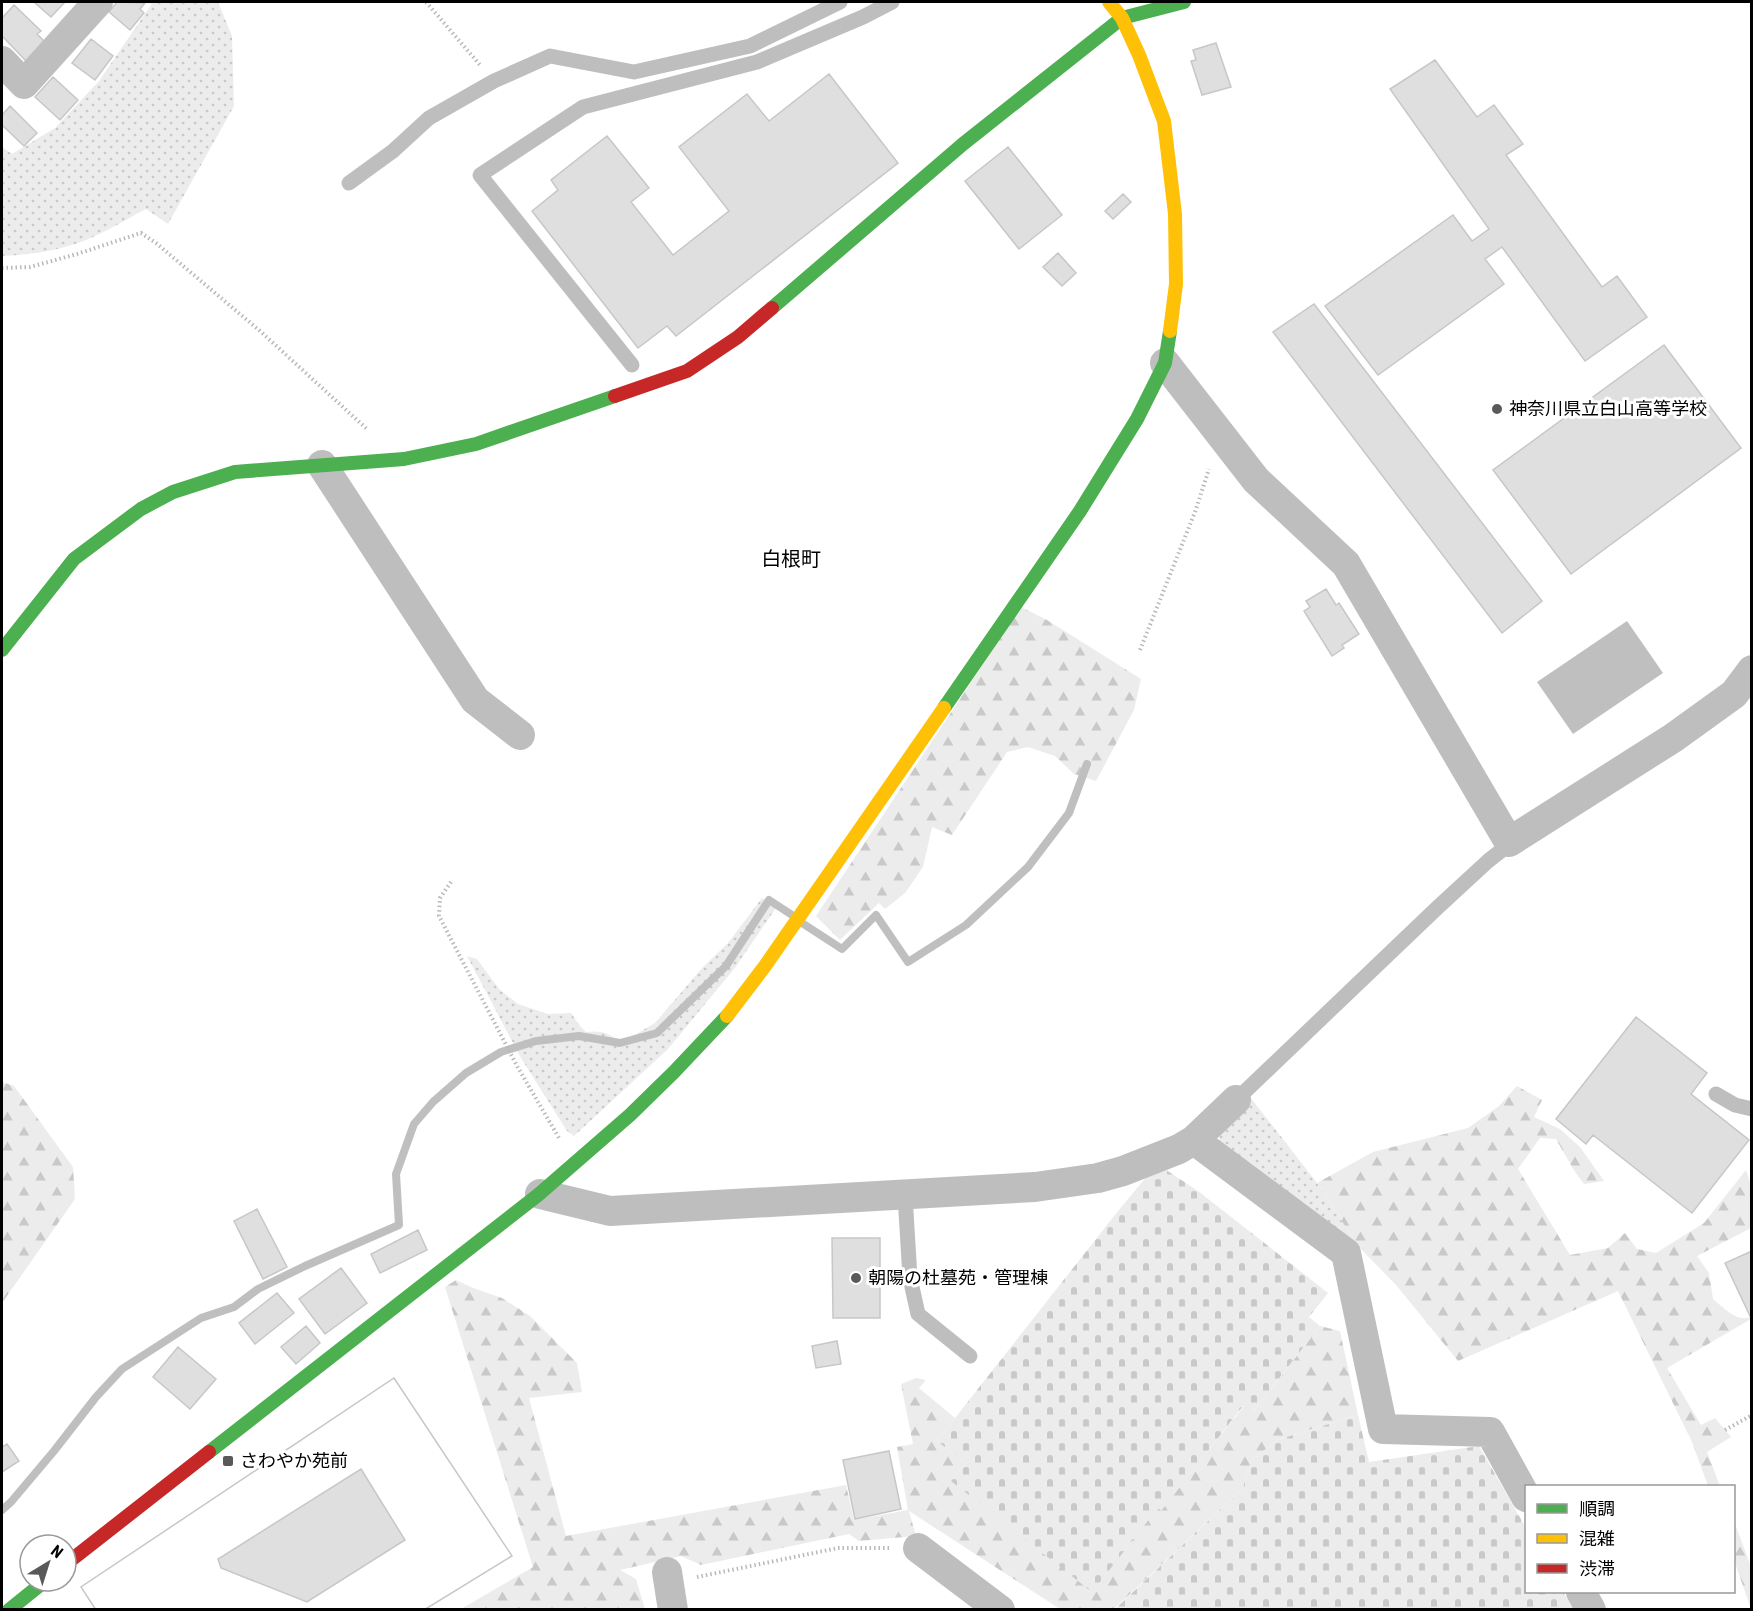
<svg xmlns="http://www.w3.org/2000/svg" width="1753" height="1611" font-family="'Roboto Condensed','Noto Sans JP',sans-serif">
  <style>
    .grass { fill: url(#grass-dots) }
    .forest { fill: url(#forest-firs) }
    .cemetery { fill: url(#cemetery-stones) }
    .water { fill: #bfbfbf }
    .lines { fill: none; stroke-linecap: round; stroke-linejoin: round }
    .stream { stroke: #bfbfbf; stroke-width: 8 }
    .building { fill: #dfdfdf; stroke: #c7c7c7; stroke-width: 1.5; fill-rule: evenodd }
    .path { stroke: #b9b9b9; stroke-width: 4; stroke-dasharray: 1.5 3; stroke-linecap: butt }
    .lane { stroke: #bebebe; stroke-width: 15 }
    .street { stroke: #bebebe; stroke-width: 30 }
    .fast { stroke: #4caf50; stroke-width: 14 }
    .slow { stroke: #ffc107; stroke-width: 14 }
    .jam { stroke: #c62828; stroke-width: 14 }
    .poi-dot { fill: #595959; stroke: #fff; stroke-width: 2 }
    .labels { text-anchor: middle; stroke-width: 6; stroke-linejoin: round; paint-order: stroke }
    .poi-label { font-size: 18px; fill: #000; stroke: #fff; text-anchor: start }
    .neighbourhood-label { font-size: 20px; fill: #000; stroke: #fff }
  </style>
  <defs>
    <pattern id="grass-dots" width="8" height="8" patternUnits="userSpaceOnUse" patternTransform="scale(1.5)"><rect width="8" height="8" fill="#ececec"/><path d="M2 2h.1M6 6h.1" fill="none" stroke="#c9c9c9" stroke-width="1.8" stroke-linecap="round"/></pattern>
    <pattern id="forest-firs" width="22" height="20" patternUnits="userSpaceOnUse" patternTransform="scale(1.5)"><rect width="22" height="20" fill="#ececec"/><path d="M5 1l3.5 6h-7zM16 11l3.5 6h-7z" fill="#c9c9c9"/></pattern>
    <pattern id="cemetery-stones" width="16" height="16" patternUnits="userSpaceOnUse" patternTransform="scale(1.5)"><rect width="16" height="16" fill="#ececec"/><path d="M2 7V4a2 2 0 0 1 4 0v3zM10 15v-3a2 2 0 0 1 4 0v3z" fill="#c9c9c9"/></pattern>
  </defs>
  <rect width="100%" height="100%" fill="#fff"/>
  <path class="grass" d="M150 2H218L232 36 234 106 168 224 146 209C123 221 100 236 75 244 51 252 26 255 2 256V147L12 154 55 128 99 81 151 5Z
    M762 898 776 908 734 969 668 1049 574 1136 567 1131 521 1058 467 956 477 959 499 989 518 1004 548 1014 571 1013 580 1026 586 1032C602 1030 607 1033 620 1041L628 1039 655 1023 703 967 728 943Z
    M1247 1093 1317 1183 1358 1246 1219 1144 1220 1128Z"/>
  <path class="forest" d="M1021 607 1047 620 1141 679 1134 710 1096 781 1074 774 1055 756 1028 747 1007 752 952 835 932 827 923 867 905 893 885 909 879 903 840 940 816 916Z
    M2 1082 14 1086 73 1167 75 1199 2 1303Z
    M1517 1086 1542 1100 1534 1117 1560 1129 1580 1147 1604 1181 1584 1184 1575 1172 1556 1139 1540 1138 1518 1169 1570 1255 1608 1248 1625 1233 1637 1249 1656 1253 1704 1223 1746 1170 1751 1185V1228L1697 1256 1709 1273 1713 1299C1725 1309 1736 1322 1751 1317V1319L1667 1368 1701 1425 1715 1418 1731 1437 1707 1452 1720 1486H1708L1692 1442 1618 1291 1458 1361 1396 1285 1358 1246 1317 1183 1373 1152 1468 1128 1499 1106Z
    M456 1280 473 1288 502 1298 530 1316 577 1363 582 1392 529 1398 566 1536 846 1485 854 1520 908 1510 897 1447 913 1444 901 1384 916 1378 926 1380 919 1388 955 1418 937 1441 965 1463 951 1481 1158 1508 1161 1510 1244 1406 1253 1412 1320 1326 1340 1331 1358 1415 1277 1440 1251 1461 1243 1488 1114 1609H1060L909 1511 916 1536 859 1541 849 1534 701 1565 681 1556 620 1570 636 1579 645 1609H461L533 1567 445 1287Z
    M1734 1521 1751 1567V1609L1734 1560Z"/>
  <path class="cemetery" d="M1157 1164 1198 1191 1328 1293 1309 1317 1320 1326 1252 1413 1243 1406 1162 1510 1158 1508 1092 1592 951 1481 965 1463 937 1441 1118 1211Z
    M1358 1415 1369 1462 1479 1446 1526 1528V1592H1563L1574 1609 1114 1610 1243 1488 1251 1461 1277 1440Z"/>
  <path class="water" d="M1627 621 1663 673 1573 734 1537 682Z"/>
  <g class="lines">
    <path class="stream" d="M802 923 842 949 876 915 908 962 966 925 1028 867 1069 813 1087 764
      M2 1510 11 1502 54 1451 96 1397 122 1369 201 1318 234 1307 258 1289 305 1266 399 1225 396 1174 414 1124 433 1102 466 1073 501 1052 536 1041 579 1036 620 1043 657 1033 726 966 769 900 792 915"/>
  </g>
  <path class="building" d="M34 2H65L51 17Z
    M117 2 145 3 140 9 144 13 130 30 109 12Z
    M14 5 41 31 37 34 45 42 26 61 2 36V18Z
    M91 39 113 56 95 80 72 63Z
    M1216 43 1231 87 1202 95 1191 61 1196 60 1193 50Z
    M1435 60 1477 117 1494 105 1523 144 1506 155 1602 287 1617 276 1647 317 1585 361 1502 247 1485 259 1504 284 1378 375 1325 306 1453 215 1472 241 1489 229 1390 89Z
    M829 74 898 163 676 336 667 326 638 348 532 211 558 190 551 180 607 136 649 188 631 202 673 255 729 211 679 147 747 94 769 121Z
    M53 77 78 100 60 120 35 97Z
    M10 106 37 133 24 146 2 125V115Z
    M1008 147 1062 215 1019 249 965 181Z
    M1123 194 1131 202 1113 219 1105 211Z
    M1058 253 1076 273 1062 286 1043 267Z
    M1314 304 1542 601 1502 633 1273 332Z
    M1664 345 1741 448 1571 574 1493 470Z
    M1326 589 1336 605 1339 603 1359 634 1342 645 1344 648 1332 656 1304 611 1310 607 1306 601Z
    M1636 1017 1707 1073 1691 1094 1749 1140 1692 1213 1593 1135 1586 1144 1556 1119Z
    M257 1209 287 1267 263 1279 234 1221Z
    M418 1230 427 1250 380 1273 371 1254Z
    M832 1238H880V1318H833Z
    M1752 1251V1316H1750L1725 1263Z
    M341 1268 367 1303 325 1334 299 1299Z
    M277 1293 294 1313 255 1344 239 1323Z
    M306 1326 320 1343 296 1364 281 1347Z
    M837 1341 841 1364 816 1368 812 1346Z
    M178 1347 216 1379 190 1409 153 1377Z
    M394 1378 512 1556 424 1610H96L81 1587ZM361 1469 405 1540 307 1602 221 1568 218 1559Z
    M394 1378 512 1556 424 1610H96L81 1587Z
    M7 1444 19 1461 2 1472V1447Z
    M889 1451 901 1509 855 1519 843 1460Z"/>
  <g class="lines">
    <path class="path" d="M426 2 480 65
      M2 268 30 267 77 254 141 233 156 243 260 331 368 430
      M1140 650 1195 512 1209 469
      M451 882 440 898 439 916 517 1066 559 1138
      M1725 1430 1752 1415
      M697 1577 838 1548H891"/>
    <path class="lane" d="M349 183 393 151 429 118 494 81 550 56 634 72 750 46 840 2
      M632 365 480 175 583 107 757 62 863 17 892 2
      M1716 1094 1735 1105 1752 1109
      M1236 1100 1437 908 1488 861 1502 850 1509 842
      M905 1195 910 1278 918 1314 970 1356"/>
    <path class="street" d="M2 61 24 84 98 2
      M1165 363 1256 480 1346 564 1509 842 1673 738 1734 694 1752 670
      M322 465 475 700 520 735
      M1194 1140 1346 1253 1383 1429 1490 1432 1526 1497
      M540 1194 610 1211 1035 1187 1098 1178 1123 1171 1179 1149 1194 1140 1236 1100
      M918 1548 1000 1610
      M667 1572 673 1610
      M1581 1592 1591 1610"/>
    <path class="fast" d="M772 308 963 144 1122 18 1184 2
      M2 650 74 559 141 509 173 492 235 472 404 459 476 444 615 396
      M944 708 1080 511 1137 419 1165 363 1170 331
      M209 1452 538 1195 630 1115 674 1072 727 1016
      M9 1610 45 1581"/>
    <path class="slow" d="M1109 2 1122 18 1139 55 1164 121 1175 214 1176 284 1170 331
      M727 1016 765 966 944 708"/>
    <path class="jam" d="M615 396 687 371 738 337 772 308
      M66 1564 209 1452"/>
  </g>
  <g class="poi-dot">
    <circle cx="1497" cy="409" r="6"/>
    <circle cx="856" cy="1278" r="6"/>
    <rect x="222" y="1455" width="12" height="12" rx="3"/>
  </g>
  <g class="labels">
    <g class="poi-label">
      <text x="1509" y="415">神奈川県立白山高等学校</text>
      <text x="868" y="1284">朝陽の杜墓苑・管理棟</text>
      <text x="240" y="1467">さわやか苑前</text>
    </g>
    <g class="neighbourhood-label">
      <text x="791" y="566">白根町</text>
    </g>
  </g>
  <rect width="1753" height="1611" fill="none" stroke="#000000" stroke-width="6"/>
  <rect x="1525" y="1485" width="210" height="108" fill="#ffffff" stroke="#999999" stroke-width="1.5"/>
  <rect x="1537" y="1504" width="30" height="9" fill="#4caf50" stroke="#999999" stroke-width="1.5"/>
  <text x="1579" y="1515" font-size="18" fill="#000000">順調</text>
  <rect x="1537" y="1534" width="30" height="9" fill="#ffc107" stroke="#999999" stroke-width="1.5"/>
  <text x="1579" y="1545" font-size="18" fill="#000000">混雑</text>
  <rect x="1537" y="1564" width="30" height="9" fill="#c62828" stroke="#999999" stroke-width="1.5"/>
  <text x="1579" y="1575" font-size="18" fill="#000000">渋滞</text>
  <g transform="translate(48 1563) rotate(38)"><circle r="28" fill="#ffffff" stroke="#999999" stroke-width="1.5"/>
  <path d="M0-4.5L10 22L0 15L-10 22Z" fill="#595959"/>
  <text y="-9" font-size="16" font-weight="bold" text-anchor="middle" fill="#000000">N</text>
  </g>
</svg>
